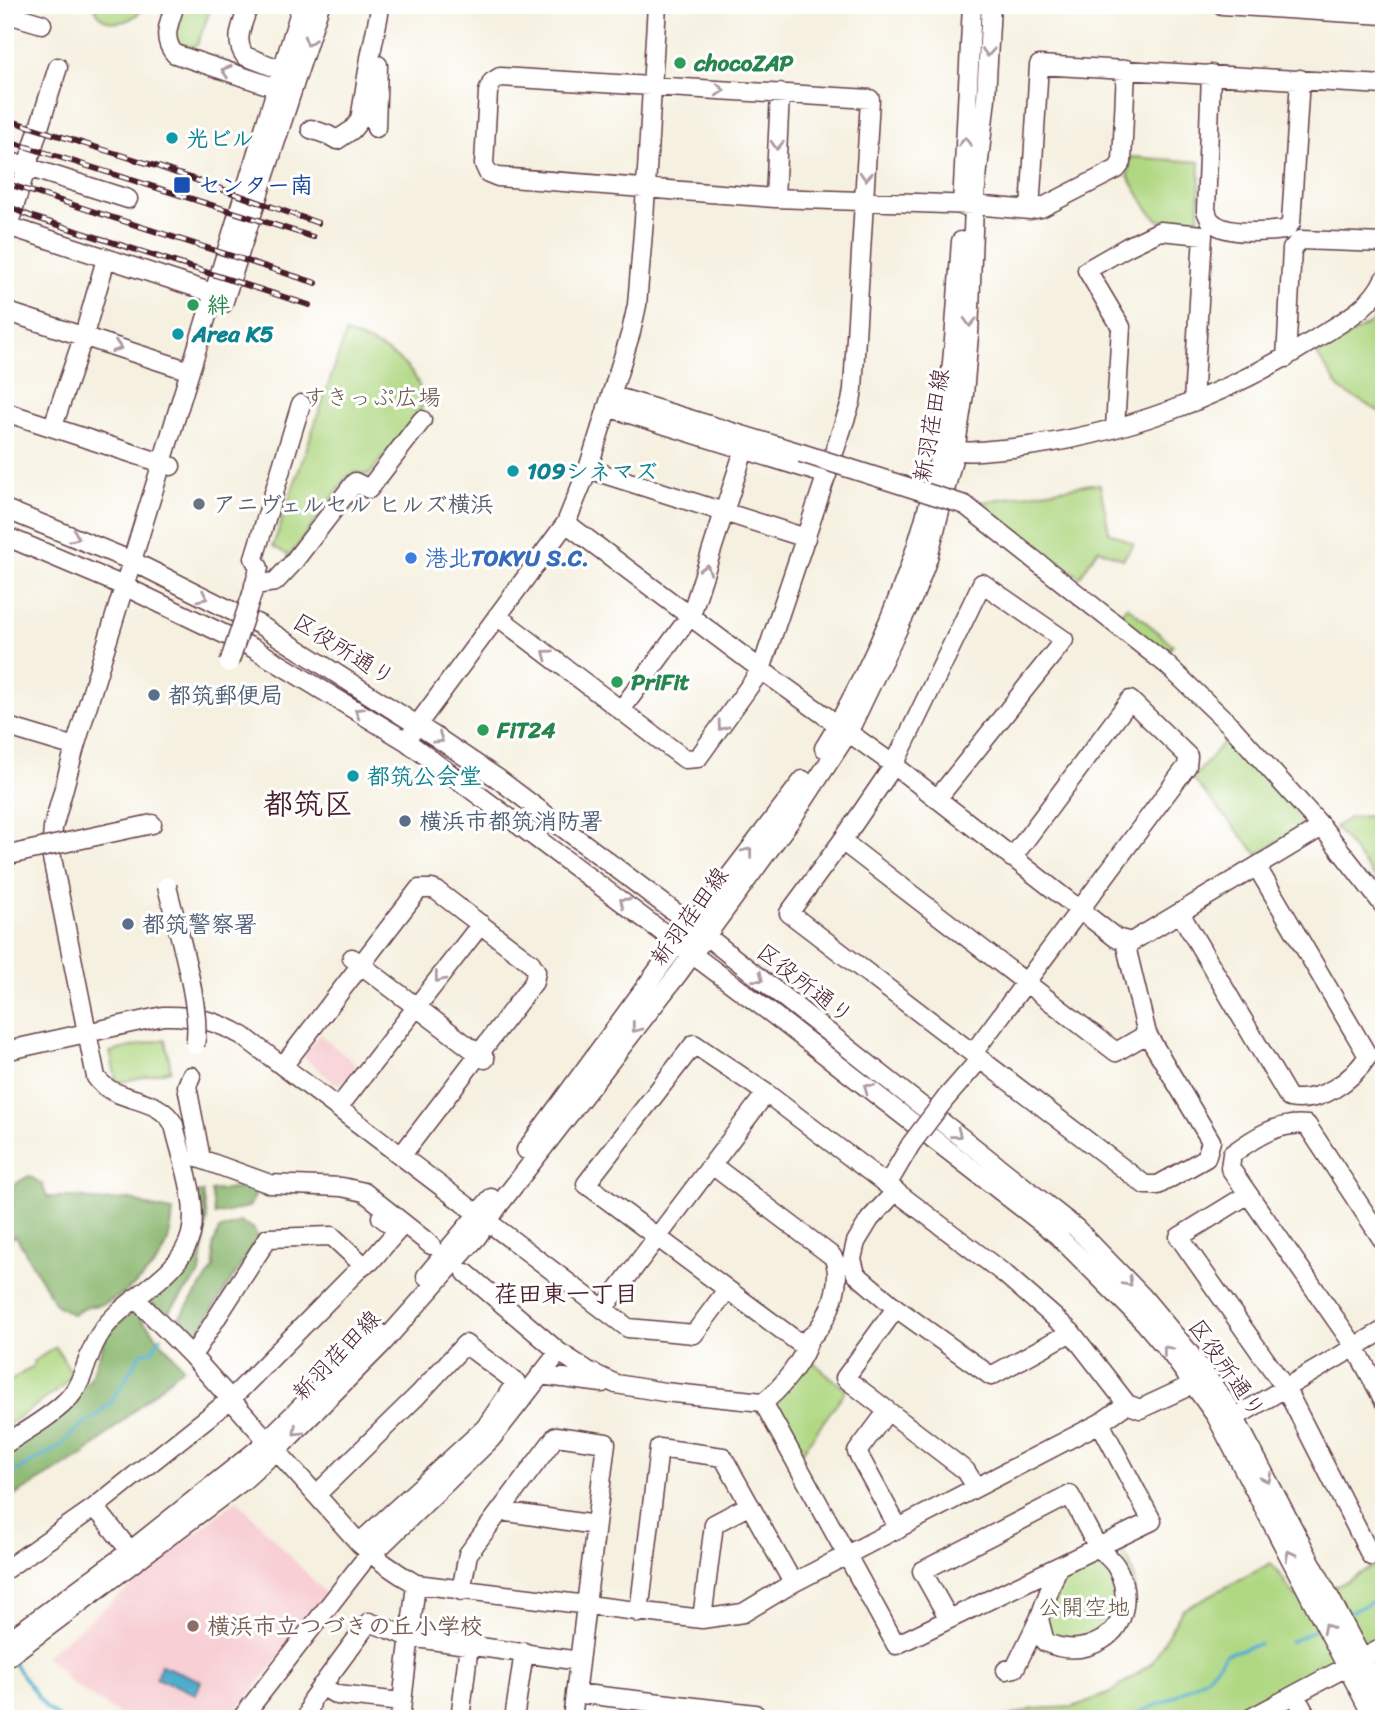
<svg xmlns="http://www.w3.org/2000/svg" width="1389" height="1724" font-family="Sriracha,'Klee One',sans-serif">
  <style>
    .built { fill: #f7cfd4 }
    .green { fill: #b0d883; stroke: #7d7c57; stroke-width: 2 }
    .forest { fill: #8cb871; stroke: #6b6c4e; stroke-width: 2 }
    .water { fill: #4dadcc; stroke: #4c667c; stroke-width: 2 }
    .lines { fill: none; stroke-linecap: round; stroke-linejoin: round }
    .stream { stroke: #4dadcc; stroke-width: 3.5 }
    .minor-casing { stroke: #643e46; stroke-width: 21 }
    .minor { stroke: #fff; stroke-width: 18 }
    .rail-casing { stroke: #4a1f2b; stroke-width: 6 }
    .rail { stroke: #fff; stroke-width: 3.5; stroke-dasharray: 10; stroke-linecap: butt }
    .minor-bridge-casing { stroke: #643e46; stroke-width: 21; stroke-linecap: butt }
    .minor-bridge { stroke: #fff; stroke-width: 18 }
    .oneway { stroke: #ae9aa0 }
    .leisure-dot { fill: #2e9e5b; stroke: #fff; stroke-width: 2.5 }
    .culture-dot { fill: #0f9aa8; stroke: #fff; stroke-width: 2.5 }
    .transit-dot { fill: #1a4fb4; stroke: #fff; stroke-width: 2.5 }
    .worship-dot { fill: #6b7280; stroke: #fff; stroke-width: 2.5 }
    .shop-dot { fill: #3f7fe0; stroke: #fff; stroke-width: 2.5 }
    .service-dot { fill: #5c6f8a; stroke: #fff; stroke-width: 2.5 }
    .education-dot { fill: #8d6e63; stroke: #fff; stroke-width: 2.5 }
    .labels { text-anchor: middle; stroke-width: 6; stroke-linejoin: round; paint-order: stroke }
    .leisure-label { font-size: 23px; font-weight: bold; fill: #27864d; stroke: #fff; text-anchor: start }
    .culture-label { font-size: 23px; font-weight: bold; fill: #0d838f; stroke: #fff; text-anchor: start }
    .transit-label { font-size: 23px; font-weight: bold; fill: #164399; stroke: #fff; text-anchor: start }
    .park-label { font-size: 23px; fill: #695645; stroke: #fff }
    .street-label { font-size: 23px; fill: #4a1f2b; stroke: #fff }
    .worship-label { font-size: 23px; font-weight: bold; fill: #5b616d; stroke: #fff; text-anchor: start }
    .shop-label { font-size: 23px; font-weight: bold; fill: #366cbe; stroke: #fff; text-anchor: start }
    .service-label { font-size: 23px; font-weight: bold; fill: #4e5e75; stroke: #fff; text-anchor: start }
    .education-label { font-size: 23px; font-weight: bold; fill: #785e54; stroke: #fff; text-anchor: start }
    .neighbourhood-label { font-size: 24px; font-weight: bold; fill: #4a1f2b; stroke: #fff }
    .district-label { font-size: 30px; font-weight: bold; fill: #4a1f2b; stroke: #fff }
  </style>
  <rect width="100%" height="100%" fill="#fff"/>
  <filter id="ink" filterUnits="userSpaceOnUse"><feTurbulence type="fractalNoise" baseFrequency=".0143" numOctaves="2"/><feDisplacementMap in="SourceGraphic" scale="14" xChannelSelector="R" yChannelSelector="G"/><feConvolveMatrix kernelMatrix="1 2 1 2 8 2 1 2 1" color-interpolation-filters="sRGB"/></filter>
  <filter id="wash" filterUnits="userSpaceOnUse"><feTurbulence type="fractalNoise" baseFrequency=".00686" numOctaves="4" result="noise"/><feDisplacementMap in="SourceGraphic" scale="28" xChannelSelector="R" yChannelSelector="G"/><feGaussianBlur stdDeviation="1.57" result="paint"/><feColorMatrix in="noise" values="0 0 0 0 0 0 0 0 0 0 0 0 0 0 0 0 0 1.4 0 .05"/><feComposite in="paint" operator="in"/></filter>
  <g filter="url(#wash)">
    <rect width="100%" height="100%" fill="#f5f0df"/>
    <path class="built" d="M319 1034 357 1065 342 1083H334L303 1056Z
      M237 1500 328 1596 230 1719H127L74 1685 45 1656Z"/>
    <path class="green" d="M94 5H145C134 25 101 31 94 5Z
      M182 5H212L197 45C188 48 183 47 175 42L172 32Z
      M1130 157 1200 162 1199 217 1189 224 1158 220 1147 208 1128 176Z
      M1384 315V414L1341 390 1317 355Z
      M346 333C368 341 397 353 412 373 419 381 422 394 425 404L369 475 356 472 346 479 290 556 273 546Z
      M1091 484 1100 485 1109 532 1134 544 1123 559 1098 549 1080 577 975 503Z
      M1127 606 1173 645 1161 659 1115 620Z
      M1228 736 1306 823 1258 855 1193 779Z
      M1368 816 1381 824 1384 829V889L1335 827 1349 818Z
      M165 1039 171 1070 117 1083 110 1052Z
      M56 1347 72 1374 62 1387 5 1427V1385L34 1365 33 1362Z
      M807 1357 846 1390 801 1453 772 1403Z
      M1116 1543C1119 1548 1123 1551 1126 1556 1143 1583 1132 1615 1114 1637L1043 1646 1049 1576Z
      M1384 1560V1639L1235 1719H1001L1033 1709 1073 1707 1110 1693 1152 1663 1182 1610 1271 1563 1296 1597 1339 1585Z"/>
    <path class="forest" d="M29 1176 42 1184 47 1197H79L100 1201 130 1199 151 1207 173 1211C172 1224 170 1237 165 1249 157 1268 122 1298 103 1304 87 1308 89 1304 73 1315L55 1304 16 1236 5 1241V1190Z
      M254 1187 255 1196 249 1207 215 1215 211 1191Z
      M203 1192 207 1219 200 1274 165 1316 145 1297 179 1270 197 1193Z
      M240 1222 253 1228 258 1239 194 1338 189 1341 176 1322 214 1268 213 1246 219 1230Z
      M134 1310 183 1367 85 1454 5 1501V1449L89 1381 108 1333Z"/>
    <path class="water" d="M161 1665 201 1681 196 1694 156 1678Z"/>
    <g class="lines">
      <path class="stream" d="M5 1475 22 1468 59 1447 83 1424 93 1419 111 1402 142 1352 152 1351 161 1337
        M1345 1615 1384 1596
        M1290 1642 1319 1628
        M11 1660 46 1708 61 1719
        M1125 1719 1166 1701 1206 1678 1226 1654 1259 1644"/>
    </g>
  </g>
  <g filter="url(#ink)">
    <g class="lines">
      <g class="minor-casing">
        <path id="minor" d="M175 5C169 23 161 39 175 54L286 91
          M249 5C243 23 233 40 245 56L292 74
          M1222 5 1384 15
          M5 13 42 24
          M1211 74 1206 211C1208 214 1208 218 1211 221 1225 236 1267 232 1285 230L1291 223 1300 79
          M376 128 378 65
          M311 129 328 135 337 140 352 130 360 120 370 58 379 14
          M5 160 128 199
          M775 198 780 93
          M962 206 972 5
          M1030 210 1039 65 1384 85
          M5 225 225 297
          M5 236 58 67
          M223 304 320 5
          M5 311 190 371
          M1286 358 1292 249 1300 240 1384 243
          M624 399 801 453
          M607 407 827 475
          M5 412 171 466
          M53 426 84 335 106 259
          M1115 428 1121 327 1087 270 1127 247 1160 231 1203 235 1193 402
          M944 449C967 454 989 450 1013 448 1120 436 1226 396 1317 338 1342 322 1371 308 1384 279
          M588 469 806 538
          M965 505 1166 664 1230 725 1322 827
          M5 509 132 561 260 625 436 737 497 778 705 935 1076 1228 1142 1296 1188 1351 1229 1407 1384 1700
          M566 523 771 677 894 765 1116 938 1131 942 1322 827 1384 906
          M5 536 126 587 253 648 406 741 775 1016 1057 1235 1144 1322 1172 1355 1216 1416 1374 1719
          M254 585 275 582 291 565 355 482 369 489 422 420
          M252 594 259 568 254 558 301 404
          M497 616 685 759 698 758 761 670 851 402 853 389 870 99 500 77 492 82 488 92 484 164 488 173 498 177 775 198 974 205 1030 210 1041 208 1117 169 1122 162 1126 69
          M621 710 691 615 744 450
          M5 726 75 747
          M412 732 566 523 588 469 631 332 637 305 644 220 657 5
          M824 748C836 730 845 711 855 692 895 615 926 533 941 447 953 379 956 310 961 241
          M937 799 1064 640 982 583 894 765 842 841 789 913 1145 1185H1158L1206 1158 1211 1141 1147 1034 1125 942
          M73 841 152 824
          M842 841 1116 1052 1147 1034
          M5 856 27 851
          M1180 913 1289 1098C1320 1104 1352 1081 1368 1056L1257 867
          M352 958 485 1059
          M5 1051 163 1016C193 1015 217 1021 243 1036L628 1328 694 1334 727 1290
          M973 1053 1187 766 1188 756 1130 700 1012 858
          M283 1066 419 889H432L437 891 531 963 536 971 534 982 401 1156
          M191 1076 187 1086 201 1159 270 1184 342 1187 364 1192 431 1245
          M946 1098 980 1059
          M338 1108 481 924
          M526 1150 663 963 803 780
          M887 1185 911 1144
          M896 1191 870 1219 856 1242 852 1259 856 1274 896 1308 991 1376 1071 1332
          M1247 1195 1179 1237 1286 1389 1371 1556 1384 1550
          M1384 1242 1307 1125C1279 1121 1254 1138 1232 1154L1230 1168 1355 1347 1384 1401
          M363 1265 371 1261 398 1230 381 1217
          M466 1273 559 1352 590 1372 616 1384 664 1392 763 1402 896 1645 1152 1521 1100 1423
          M426 1276 491 1198
          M135 1298 192 1356 359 1543C377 1560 395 1572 416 1584L702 1619 743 1613 793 1583 1100 1423 1127 1404 1071 1332 1006 1275 766 1093 694 1044 586 1184 798 1342C801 1341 806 1341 809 1338 828 1325 846 1276 832 1256L712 1165
          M896 1308 845 1378 966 1471 976 1487
          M603 1309 766 1093
          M540 1375 602 1383
          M763 1402C779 1392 806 1357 809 1338
          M1127 1404 1140 1409 1183 1389
          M887 1412 857 1452 899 1529
          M1227 1422 1384 1330
          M5 1444C25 1431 49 1418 66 1401 86 1382 86 1352 102 1331 126 1296 180 1278 191 1234 199 1203 181 1156 174 1125 158 1094 114 1104 96 1077L51 853 53 828 75 747 302 5
          M317 1494 418 1395 465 1344 516 1382 485 1428 359 1543
          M95 1507 130 1551
          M500 1511 595 1525
          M381 1546 491 1439 559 1352
          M5 1570 95 1507 231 1399 363 1265 332 1236 268 1238 192 1356
          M461 1591 468 1554 556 1436 606 1443 572 1719
          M639 1613 659 1448 723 1457 793 1583
          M702 1619 714 1524 750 1505
          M949 1619 922 1571 1070 1495C1080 1512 1088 1532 1099 1548 1105 1555 1113 1560 1117 1568 1130 1592 1127 1625 1102 1640 1083 1651 1064 1651 1045 1642L1039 1619
          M5 1643 130 1551 258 1449 378 1331
          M5 1659 244 1480 277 1450 381 1345 477 1237 499 1205 678 974 793 817 848 733 915 593 928 558 955 451 964 394 969 335 974 205 986 98 991 5
          M1006 1670 1015 1668 1039 1619 1058 1567
          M321 1686 337 1695 401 1702
          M575 1693 755 1714V1719
          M1295 1695 1308 1719
          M241 1719 362 1563
          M307 1719 312 1699 369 1622 410 1637 579 1661
          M400 1719 416 1584
          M460 1719 469 1645
          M514 1719 524 1652
          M1249 1719 1384 1647"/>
      </g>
      <use href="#minor" class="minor"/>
      <g class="rail-casing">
        <path id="rail" d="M5 119 159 167 318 223
          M5 140 313 237
          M5 183 316 283
          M5 205 30 216 309 305"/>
      </g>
      <use href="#rail" class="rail"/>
      <g class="minor-bridge-casing">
        <path id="minor-bridge" d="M801 453 965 505
          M229 663 252 594
          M27 851 73 841
          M167 886C176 925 203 1009 195 1045
          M911 1144 946 1098"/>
      </g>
      <use href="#minor-bridge" class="minor-bridge"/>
    </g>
    <defs><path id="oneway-chevron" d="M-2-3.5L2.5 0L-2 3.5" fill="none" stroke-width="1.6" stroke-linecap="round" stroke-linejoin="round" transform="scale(1.75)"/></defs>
    <g class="oneway">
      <use href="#oneway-chevron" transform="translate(309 41) rotate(107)"/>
      <use href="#oneway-chevron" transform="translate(988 52) rotate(93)"/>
      <use href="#oneway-chevron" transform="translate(226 71) rotate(-162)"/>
      <use href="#oneway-chevron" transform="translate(720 90) rotate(3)"/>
      <use href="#oneway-chevron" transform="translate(965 142) rotate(-88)"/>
      <use href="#oneway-chevron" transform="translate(777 145) rotate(93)"/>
      <use href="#oneway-chevron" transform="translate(866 176) rotate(93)"/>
      <use href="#oneway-chevron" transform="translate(970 322) rotate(92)"/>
      <use href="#oneway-chevron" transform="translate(117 347) rotate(18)"/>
      <use href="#oneway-chevron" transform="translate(75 537) rotate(23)"/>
      <use href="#oneway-chevron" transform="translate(706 569) rotate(-72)"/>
      <use href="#oneway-chevron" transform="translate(203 597) rotate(26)"/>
      <use href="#oneway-chevron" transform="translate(547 654) rotate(-143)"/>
      <use href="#oneway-chevron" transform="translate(359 712) rotate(-149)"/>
      <use href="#oneway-chevron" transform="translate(722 726) rotate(126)"/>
      <use href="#oneway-chevron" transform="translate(439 739) rotate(34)"/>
      <use href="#oneway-chevron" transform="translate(748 852) rotate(-52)"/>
      <use href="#oneway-chevron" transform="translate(624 902) rotate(-143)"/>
      <use href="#oneway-chevron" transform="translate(439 978) rotate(128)"/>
      <use href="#oneway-chevron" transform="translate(759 978) rotate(38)"/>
      <use href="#oneway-chevron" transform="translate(636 1028) rotate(128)"/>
      <use href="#oneway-chevron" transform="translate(868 1088) rotate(-142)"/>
      <use href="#oneway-chevron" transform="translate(957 1134) rotate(38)"/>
      <use href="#oneway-chevron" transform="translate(1128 1282) rotate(46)"/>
      <use href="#oneway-chevron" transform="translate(1167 1350) rotate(-129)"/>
      <use href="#oneway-chevron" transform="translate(297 1431) rotate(136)"/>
      <use href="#oneway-chevron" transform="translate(1267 1478) rotate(63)"/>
      <use href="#oneway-chevron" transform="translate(1290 1555) rotate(-118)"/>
      <use href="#oneway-chevron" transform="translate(1327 1628) rotate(-117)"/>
    </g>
  </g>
  <g class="leisure-dot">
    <circle cx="680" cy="63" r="7"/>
    <circle cx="193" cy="305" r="7"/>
    <circle cx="617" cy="682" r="7"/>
    <circle cx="483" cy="730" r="7"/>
  </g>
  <g class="culture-dot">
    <circle cx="172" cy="138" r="7"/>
    <circle cx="178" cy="334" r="7"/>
    <circle cx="513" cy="471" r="7"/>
    <circle cx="353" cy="776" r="7"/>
  </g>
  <rect class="transit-dot" x="173" y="176" width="18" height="18" rx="3.5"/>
  <circle class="worship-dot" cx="199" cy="504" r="7"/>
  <circle class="shop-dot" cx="411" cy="558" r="7"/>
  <g class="service-dot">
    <circle cx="154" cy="695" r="7"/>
    <circle cx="405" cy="821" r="7"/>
    <circle cx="128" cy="924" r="7"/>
  </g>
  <circle class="education-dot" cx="193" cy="1626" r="7"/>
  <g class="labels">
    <g class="leisure-label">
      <text x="694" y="71">chocoZAP</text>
      <text x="207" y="313">絆</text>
      <text x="631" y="690">PriFit</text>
      <text x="497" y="738">FiT24</text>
    </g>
    <g class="culture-label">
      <text x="186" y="146">光ビル</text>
      <text x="192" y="342">Area K5</text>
      <text x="527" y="479">109シネマズ</text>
      <text x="367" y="784">都筑公会堂</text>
    </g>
    <g class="transit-label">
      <text x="198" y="193">センター南</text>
    </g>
    <g class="park-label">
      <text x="372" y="405">すきっぷ広場</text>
      <text x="1084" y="1615">公開空地</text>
    </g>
    <g class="street-label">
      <text transform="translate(931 425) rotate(-80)" y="8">新羽荏田線</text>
      <text transform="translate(344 649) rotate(32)" y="8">区役所通り</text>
      <text transform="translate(689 916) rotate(-54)" y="8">新羽荏田線</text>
      <text transform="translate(805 983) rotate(38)" y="8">区役所通り</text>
      <text transform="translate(336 1355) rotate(-46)" y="8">新羽荏田線</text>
      <text transform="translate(1227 1368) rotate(55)" y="8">区役所通り</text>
    </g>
    <g class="worship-label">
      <text x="213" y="512">アニヴェルセル ヒルズ横浜</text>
    </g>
    <g class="shop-label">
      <text x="425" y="566">港北TOKYU S.C.</text>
    </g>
    <g class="service-label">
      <text x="168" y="703">都筑郵便局</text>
      <text x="419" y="829">横浜市都筑消防署</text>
      <text x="142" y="932">都筑警察署</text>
    </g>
    <g class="education-label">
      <text x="207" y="1634">横浜市立つづきの丘小学校</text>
    </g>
    <g class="neighbourhood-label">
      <text x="566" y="1302">荏田東一丁目</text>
    </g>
    <g class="district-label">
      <text x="308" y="814">都筑区</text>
    </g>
  </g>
  <rect width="1389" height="1724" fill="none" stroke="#fff" stroke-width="28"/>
</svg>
